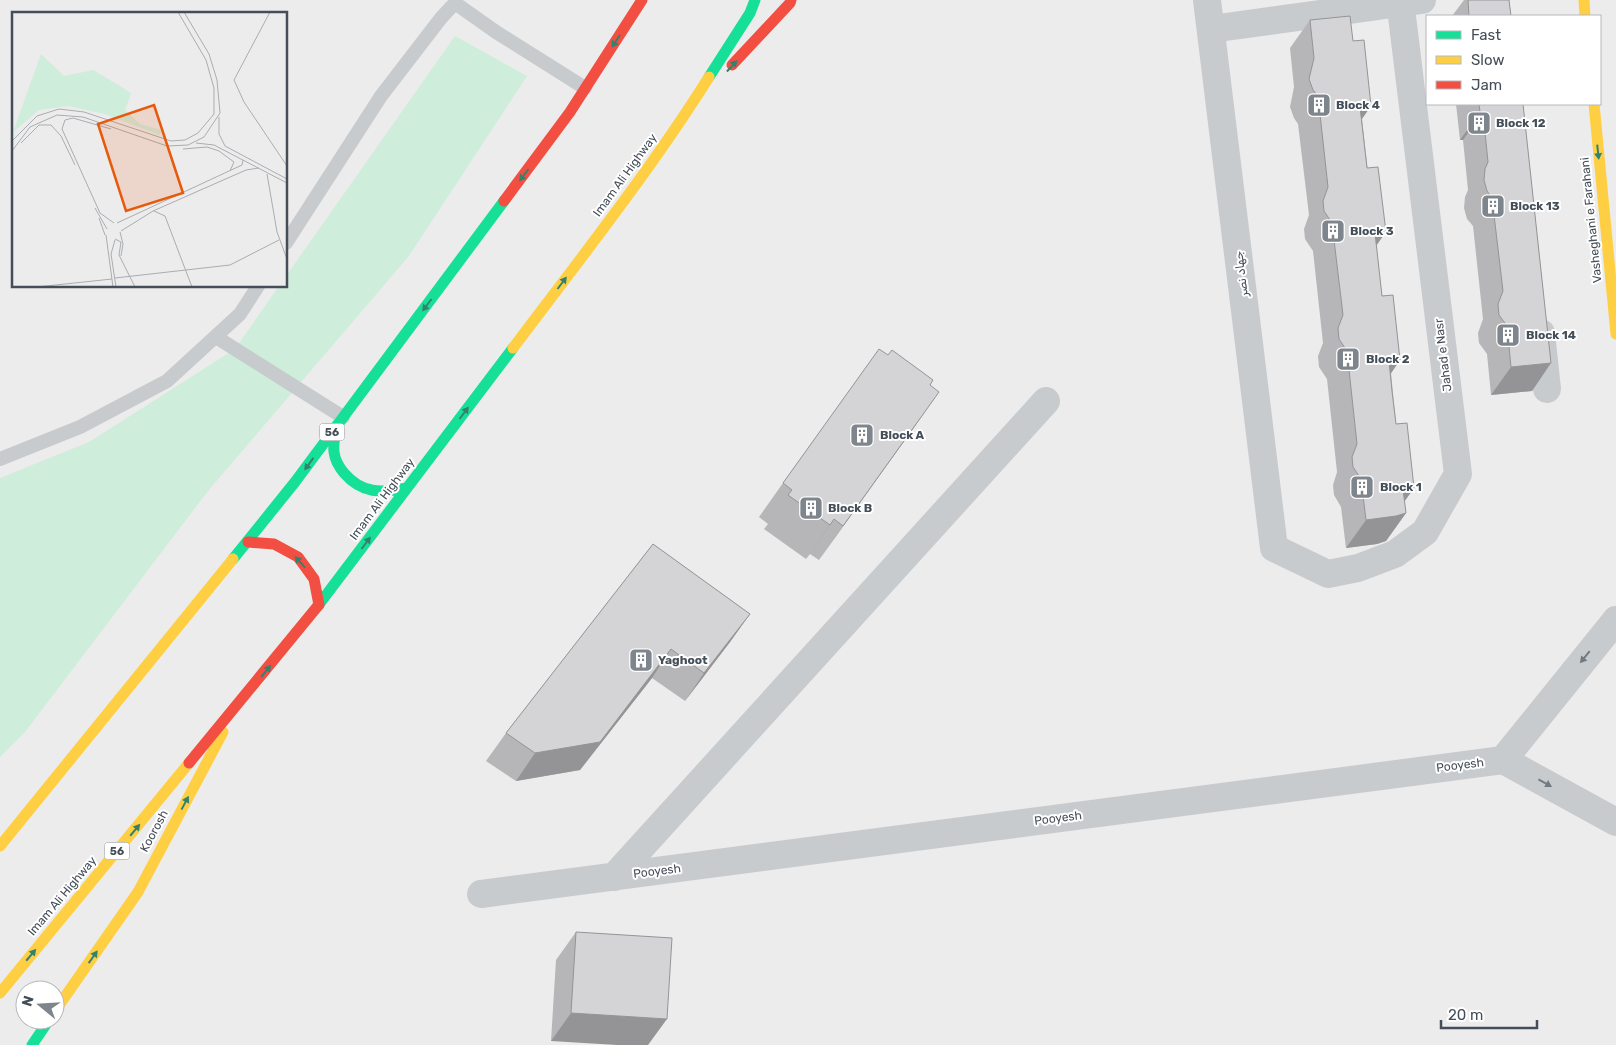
<svg xmlns="http://www.w3.org/2000/svg" width="1616" height="1045" font-family="Rubik,'Noto Naskh Arabic',sans-serif">
  <style>
    .green { fill: #cfeddb }
    .lines { fill: none; stroke-linecap: round; stroke-linejoin: round }
    .lane { stroke: #c8cbcd; stroke-width: 14 }
    .street { stroke: #c8cbcd; stroke-width: 28 }
    .fast { stroke: #16e098; stroke-width: 11 }
    .slow { stroke: #ffcf43; stroke-width: 11 }
    .jam { stroke: #f24e42; stroke-width: 11 }
    .wall { fill: #b6b6b8 }
    .shaded-wall { fill: #949496 }
    .building { fill: #d4d4d6; stroke: #949496 }
    .oneway { fill: #34816e }
    .oneway2 { fill: #727a81 }
    .labels { text-anchor: middle; stroke-width: 4; stroke-linejoin: round; paint-order: stroke }
    .shield { fill: #fff; stroke: #7c838a; stroke-width: 1 }
    .shield-label { font-size: 11px; font-weight: bold; fill: #444e58 }
    .poi-label { font-size: 12px; font-weight: bold; fill: #444e58; stroke: #fff; text-anchor: start }
    .street-label { font-size: 12px; fill: #444e58; stroke: #fff }
    .inset-road { fill: none; stroke: #a9adb1; stroke-width: 1 }
    .view { fill: #e8590c; fill-opacity: 0.15; stroke: #e8590c; stroke-width: 2.5 }
    .inset-edge { fill: none; stroke: #444e58; stroke-width: 2.5 }
  </style>
  <rect width="100%" height="100%" fill="#edecec"/>
  <path class="green" d="M455 36 527 76 409 256 208 491 25 732 0 757V478L89 442 235 349 279 286H286V276Z"/>
  <g class="lines">
    <path class="lane" d="M286 243 381 96 441 18 455 3 496 32 585 88
      M216 337 343 417
      M0 459 80 427 167 381 240 314 258 286"/>
    <path class="street" d="M1207 0 1274 548 1328 574 1358 568 1395 554 1425 532 1458 474 1400 0
      M1211 29 1422 0
      M1541 333 1547 389
      M1503 760 1616 620
      M614 877 1046 401
      M481 894 1503 760 1616 822"/>
    <path class="fast" d="M709 77 750 13 755 0
      M337 425C335 434 333 443 334 452 335 460 339 467 344 473 362 494 381 493 407 488
      M233 559 295 482 504 201
      M317 607 513 348
      M32 1045 49 1020"/>
    <path class="slow" d="M1584 0 1585 16
      M1594 104 1616 334
      M513 348C580 259 650 171 709 77
      M0 846 233 559
      M0 993 189 763
      M55 1011 138 892 223 732"/>
    <path class="jam" d="M732 65 790 3 791 0
      M504 201 570 112 642 0
      M248 542 274 544 298 557 314 579 319 605
      M189 763 317 607"/>
  </g>
  <path class="wall" d="M1464 0H1509L1511 16H1452Z
    M1310 20 1353 41 1371 106 1362 119 1382 296 1400 360 1391 373 1396 424 1414 488 1404 502 1406 513 1386 541 1377 544 1346 548 1341 507 1334 495 1333 485 1337 472 1327 379 1319 367 1318 356 1323 343 1313 251 1305 239 1304 229 1309 215 1298 124 1294 118 1290 107 1294 87 1290 48Z
    M1456 104H1523L1551 363 1532 391 1491 395 1487 354 1479 343 1478 333 1483 319 1473 226 1467 219 1464 208 1465 197 1468 190 1463 140H1460Z
    M930 385 915 426 819 560 810 554 806 559 764 529 768 524 759 517 783 483Z
    M653 544 750 614 730 642 685 701 652 678 580 770 516 781 486 761 506 733Z
    M576 932 667 1019 551 1041 556 960Z"/>
  <path class="shaded-wall" d="M1371 106 1351 134 1360 107Z
    M1480 112H1483L1463 140H1460Z
    M1386 232 1366 260 1375 233Z
    M1400 360 1381 388 1389 361Z
    M1551 363 1532 391 1491 395 1511 367Z
    M939 392 915 426 819 560 843 526Z
    M1414 488 1394 516 1403 489Z
    M1406 513 1386 541 1377 544 1346 548 1366 520Z
    M834 519 806 559 830 525Z
    M750 614 730 642 685 701 704 673Z
    M671 649 652 678 580 770 516 781 535 753Z
    M571 1013 667 1019 648 1045H617L551 1041Z"/>
  <path class="building" d="M1468 0H1509L1511 16H1469Z
    M1350 16 1353 41 1364 40 1371 106 1360 107 1367 168 1378 167 1386 232 1375 233 1382 296 1393 295 1400 360 1389 361 1392 391 1396 424 1407 423 1414 488 1403 489 1406 513 1396 516 1366 520 1361 479 1353 467 1352 457 1357 444 1347 351 1339 339 1338 328 1343 315 1332 223 1324 211 1323 201 1328 187 1318 96 1313 90 1309 79 1314 58 1310 20Z
    M1479 104H1523L1551 363 1511 367 1507 326 1499 315 1498 304 1503 291 1492 198 1487 191 1484 180 1485 169 1488 162 1483 112H1480Z
    M879 349 888 355 892 350 933 380 930 385 939 392 843 526 834 519 830 525 788 495 792 490 783 483Z
    M653 544 750 614 704 673 671 649 600 742 535 753 506 733Z
    M576 932 672 938 667 1019 571 1013Z"/>
  <defs><path id="oneway-solid" d="M-6-.8H1V-3.2L6.5 0L1 3.2V.8H-6Z" transform="scale(1.25)"/></defs>
  <g class="oneway">
    <use href="#oneway-solid" transform="translate(616 41) rotate(123)"/>
    <use href="#oneway-solid" transform="translate(732 66) rotate(-47)"/>
    <use href="#oneway-solid" transform="translate(1598 152) rotate(84)"/>
    <use href="#oneway-solid" transform="translate(524 175) rotate(127)"/>
    <use href="#oneway-solid" transform="translate(562 283) rotate(-53)"/>
    <use href="#oneway-solid" transform="translate(427 305) rotate(127)"/>
    <use href="#oneway-solid" transform="translate(464 413) rotate(-53)"/>
    <use href="#oneway-solid" transform="translate(309 464) rotate(126)"/>
    <use href="#oneway-solid" transform="translate(366 543) rotate(-53)"/>
    <use href="#oneway-solid" transform="translate(300 562) rotate(-132)"/>
    <use href="#oneway-solid" transform="translate(266 671) rotate(-51)"/>
    <use href="#oneway-solid" transform="translate(185 803) rotate(-62)"/>
    <use href="#oneway-solid" transform="translate(135 830) rotate(-50)"/>
    <use href="#oneway-solid" transform="translate(31 955) rotate(-50)"/>
    <use href="#oneway-solid" transform="translate(93 957) rotate(-55)"/>
  </g>
  <g class="oneway2">
    <use href="#oneway-solid" transform="translate(1585 657) rotate(129)"/>
    <use href="#oneway-solid" transform="translate(1545 783) rotate(29)"/>
  </g>
  <defs>
    <g id="building-square" transform="scale(1.25)"><rect x="-9" y="-9" width="18" height="18" rx="4" fill="#7f858c" stroke="#fff"/><path d="M-4-6H4V6H1V3H-1V6H-4ZM-2.5-4.3h1.7v1.8h-1.7ZM.8-4.3h1.7v1.8H.8ZM-2.5-1h1.7V.8h-1.7ZM.8-1h1.7V.8H.8Z" fill="#fff"/></g>
  </defs>
  <g fill-rule="evenodd">
    <use href="#building-square" x="1319" y="105"/>
    <use href="#building-square" x="1479" y="123"/>
    <use href="#building-square" x="1493" y="206"/>
    <use href="#building-square" x="1333" y="231"/>
    <use href="#building-square" x="1508" y="335"/>
    <use href="#building-square" x="1348" y="359"/>
    <use href="#building-square" x="862" y="435"/>
    <use href="#building-square" x="1362" y="487"/>
    <use href="#building-square" x="811" y="508"/>
    <use href="#building-square" x="641" y="660"/>
  </g>
  <g class="labels">
    <g class="shield">
      <rect x="319.5" y="423.5" width="25" height="17" rx="4"/>
      <rect x="104.5" y="842.5" width="25" height="17" rx="4"/>
    </g>
    <g class="shield-label">
      <text x="332" y="436">56</text>
      <text x="117" y="855">56</text>
    </g>
    <g class="poi-label">
      <text x="1336" y="109">Block 4</text>
      <text x="1496" y="127">Block 12</text>
      <text x="1510" y="210">Block 13</text>
      <text x="1350" y="235">Block 3</text>
      <text x="1526" y="339">Block 14</text>
      <text x="1366" y="363">Block 2</text>
      <text x="880" y="439">Block A</text>
      <text x="1380" y="491">Block 1</text>
      <text x="828" y="512">Block B</text>
      <text x="658" y="664">Yaghoot</text>
    </g>
    <g class="street-label">
      <text transform="translate(625 175) rotate(-54)" y="4">Imam Ali Highway</text>
      <text transform="translate(1591 220) rotate(-96)" y="4">Vasheghani e Farahani</text>
      <text transform="translate(1241 274) rotate(-97)" y="4">جهاد نصر</text>
      <text transform="translate(1443 355) rotate(-97)" y="4">Jahad e Nasr</text>
      <text transform="translate(382 499) rotate(-53)" y="4">Imam Ali Highway</text>
      <text transform="translate(1460 765) rotate(-7)" y="4">Pooyesh</text>
      <text transform="translate(1058 818) rotate(-7)" y="4">Pooyesh</text>
      <text transform="translate(154 831) rotate(-62)" y="4">Koorosh</text>
      <text transform="translate(657 871) rotate(-7)" y="4">Pooyesh</text>
      <text transform="translate(62 896) rotate(-50)" y="4">Imam Ali Highway</text>
    </g>
  </g>
  <g transform="translate(12 12)">
    <rect width="275" height="275" fill="#edecec"/>
    <path d="M29 42 52 64 81 58 113 77 119 82 113 98 128 112 149 118 148 123 92 102 56 94 27 98 1 120Z" fill="#cfeddb"/>
    <path class="inset-road" d="M258 0 222 68 232 90 275 154M207 105V122L213 134 275 167M99 117 61 106 53 108 50 117 88 201 102 211M0 129 25 104 47 97 72 100 159 129 173 128 186 121 202 102V76L194 48 166 0M9 131 27 113H39L49 124 63 153M184 131 202 133 275 171M171 137 195 135 207 139 222 150 218 159M0 139 18 115 45 103 71 105 155 134 176 133 192 125 208 101 205 68 197 42 172 0M255 162 265 220 275 247M83 196 95 217M142 199 153 204 180 275M87 206 93 223M105 211 230 153 231 148M109 219 141 199 234 158 247 156M108 220 111 232 109 244M94 223 101 275M103 227 109 230 107 243 123 275M103 228 99 242 104 275M103 266 218 253 267 228M25 275 100 267"/>
    <path class="view" d="M142 93 171 181 114 199 86 112Z"/>
    <rect width="275" height="275" class="inset-edge"/>
  </g>
  <rect x="1426" y="15" width="175" height="90" fill="#ffffff" stroke="#b4b8bc"/>
  <rect x="1436" y="31" width="25" height="8" fill="#16e098" stroke="#b4b8bc"/>
  <text x="1471" y="40" font-size="15" fill="#444e58">Fast</text>
  <rect x="1436" y="56" width="25" height="8" fill="#ffcf43" stroke="#b4b8bc"/>
  <text x="1471" y="65" font-size="15" fill="#444e58">Slow</text>
  <rect x="1436" y="81" width="25" height="8" fill="#f24e42" stroke="#b4b8bc"/>
  <text x="1471" y="90" font-size="15" fill="#444e58">Jam</text>
  <g transform="translate(40 1005) rotate(288)"><circle r="24" fill="#ffffff" stroke="#b4b8bc"/>
  <path d="M0-4L9 19L0 12L-9 19Z" fill="#7f858c"/>
  <text y="-8" font-size="14" font-weight="bold" text-anchor="middle" fill="#444e58">N</text>
  </g>
  <path d="M1441 1020v8h96v-8" fill="none" stroke="#444e58" stroke-width="2.5"/>
  <text x="1448" y="1020" font-size="15" fill="#444e58" stroke="#ffffff" stroke-width="4" paint-order="stroke">20 m</text>
</svg>
